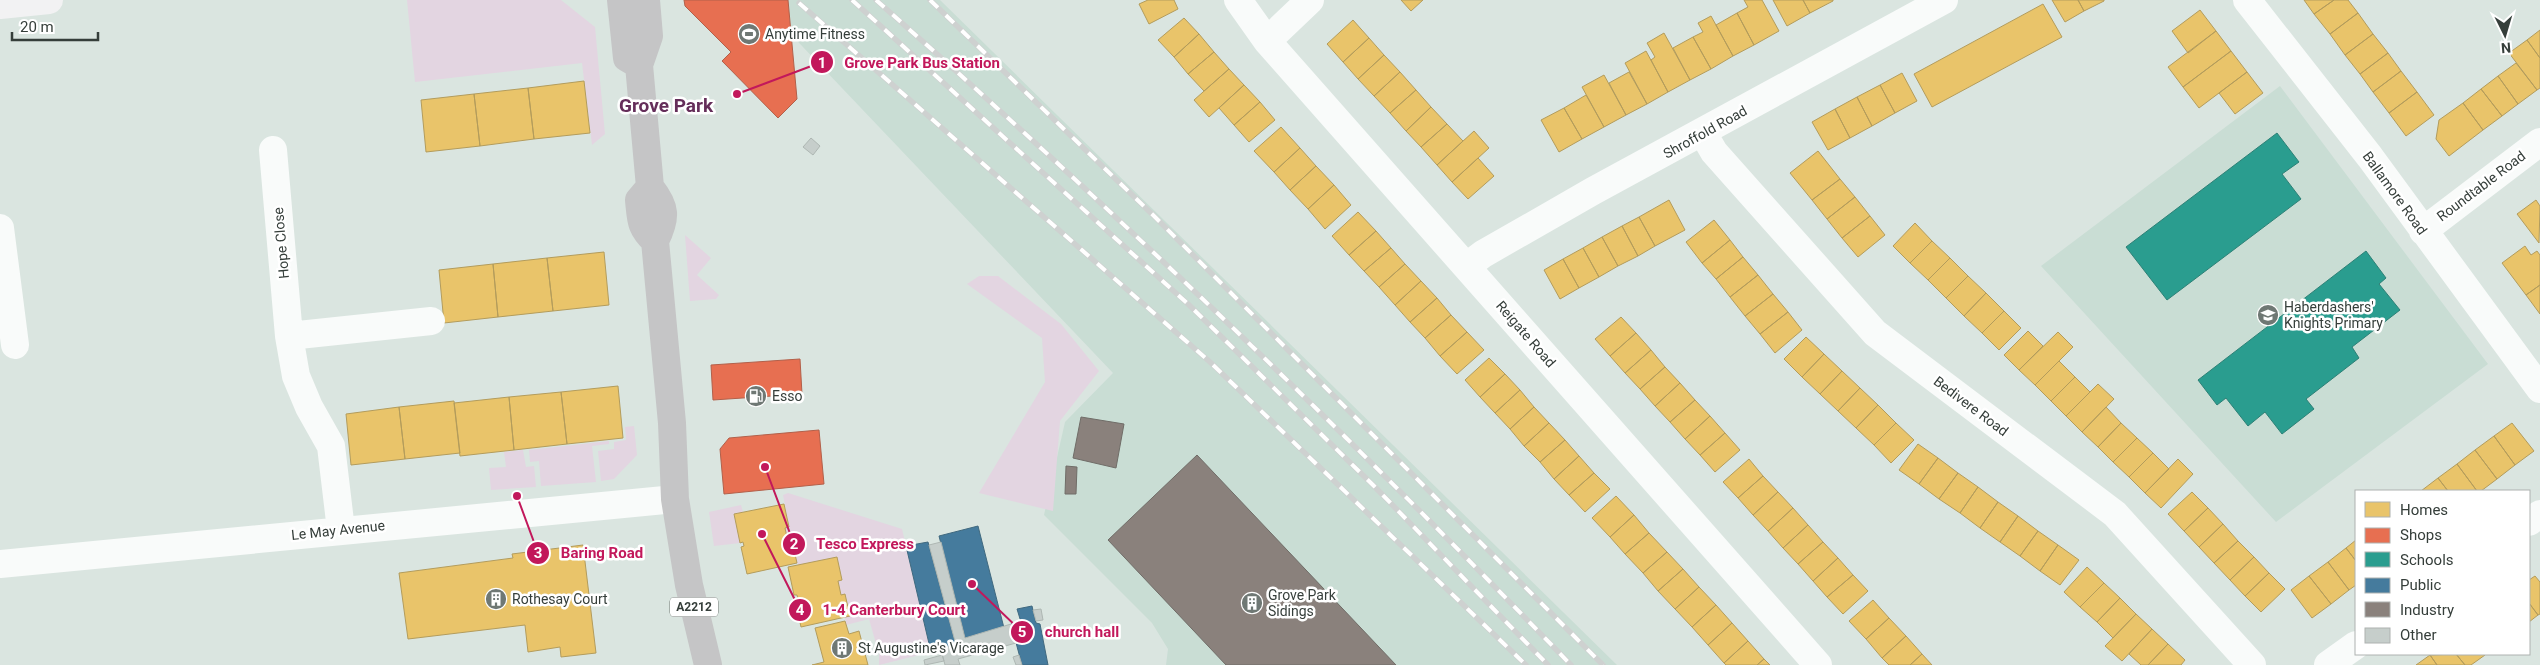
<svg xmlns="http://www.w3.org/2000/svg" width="2540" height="665" font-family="Roboto,sans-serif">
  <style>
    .built { fill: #c9ddd4 }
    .green { fill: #e3d5e1 }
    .homes { fill: #e9c46a; stroke: #b39c5c }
    .shops { fill: #e76f51; stroke: #b2604a }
    .schools { fill: #2a9d8f; stroke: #2d8076 }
    .public { fill: #457b9d; stroke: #40697f }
    .industry { fill: #8a817c; stroke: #706d68 }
    .building { fill: #c6cecb; stroke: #aeb7b3 }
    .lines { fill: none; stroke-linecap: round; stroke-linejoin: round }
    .street { stroke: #f9fbfa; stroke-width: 28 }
    .secondary { stroke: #f2f2f3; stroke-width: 28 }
    .primary { stroke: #c5c5c6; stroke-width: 28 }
    .rail-casing { stroke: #ced1d0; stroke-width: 5.5 }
    .rail { stroke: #fff; stroke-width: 4; stroke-dasharray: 11; stroke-linecap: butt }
    .labels { text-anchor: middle; stroke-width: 5; stroke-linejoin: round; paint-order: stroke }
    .shield { fill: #fff; stroke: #727875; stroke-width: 1 }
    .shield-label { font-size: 12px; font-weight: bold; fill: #353e3a }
    .poi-label { font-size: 14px; fill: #353e3a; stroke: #fff; text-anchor: start }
    .street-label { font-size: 14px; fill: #353e3a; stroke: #fff }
    .district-label { font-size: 19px; font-weight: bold; fill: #652e5a; stroke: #fff }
    .leader { fill: none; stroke: #c2185b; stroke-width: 2 }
    .callout-dot { fill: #c2185b; stroke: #fff; stroke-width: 2 }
    .mark-label { font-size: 15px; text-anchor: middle; font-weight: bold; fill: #fff }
    .callout-label { font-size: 15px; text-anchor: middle; font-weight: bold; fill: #c2185b; stroke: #fff; stroke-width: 5; stroke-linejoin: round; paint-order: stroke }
  </style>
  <rect width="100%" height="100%" fill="#dae5e0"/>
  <path class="built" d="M782 0H940L1617 665H1166L1168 649 1152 623 1044 515 1065 422 1113 373 783 26Z
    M2280 86 2488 364 2276 522 2041 266Z"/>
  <path class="green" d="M407 0H561L595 27 605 134 592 145 582 63 415 82Z
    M685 235 711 258 697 275 719 295 716 299 690 301Z
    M979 276H998L1061 324 1099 371 1060 421 1053 511 979 493 1045 382 1042 338 967 284Z
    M634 426 637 455 614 479 601 481 598 451 614 449V442L626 440 625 427Z
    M609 441V444L592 446 596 482 541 486 539 461 530 462 529 450Z
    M523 450 526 467 534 466 536 487 491 490 489 468 506 467 504 452Z
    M788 493 902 529 931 652 879 665V654L869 619 846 625 845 617 850 616 845 594 841 595 838 581 842 579 837 557 798 565 797 563 792 541 788 542 785 528 789 527 783 495Z
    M741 505 743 512 740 543 714 546 709 512Z"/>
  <path class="homes" d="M1148 0H1174L1178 9 1149 24 1139 4Z
    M1401 0H1423L1411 11Z
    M1744 0H1762L1779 31 1754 45 1737 13 1748 7Z
    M1773 0H1803L1810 13 1787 26Z
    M1803 0H1833V1L1810 13Z
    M2052 0H2078L2084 11 2065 22Z
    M2078 0H2104V1L2084 11Z
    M2304 0H2334L2314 14Z
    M2334 0H2348L2358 13 2330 34 2314 14Z
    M2043 4 2062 37 1932 107 1914 74Z
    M2200 10 2216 31 2188 53 2172 31Z
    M1737 13 1754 45 1733 56 1716 25Z
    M2358 13 2373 34 2345 55 2330 34Z
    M1711 16 1733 56 1711 69 1693 37 1703 32 1698 23Z
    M1184 18 1199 34 1174 57 1158 40Z
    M1353 20 1369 38 1343 62 1327 44Z
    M2540 30V58L2527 40Z
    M2216 31 2231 51 2183 87 2168 67Z
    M1664 33 1690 80 1668 92 1651 60 1655 57 1647 43Z
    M1199 34 1214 52 1188 74 1174 57Z
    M2373 34 2388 53 2360 74 2345 55Z
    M1693 37 1711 69 1690 80 1673 48Z
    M1369 38 1384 55 1358 79 1343 62Z
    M2527 40 2540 58V88L2537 90 2509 53Z
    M1646 51 1668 92 1647 104 1625 63Z
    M2231 51 2247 72 2199 108 2183 87Z
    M1214 52 1229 69 1204 91 1188 74Z
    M2388 53 2401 71 2373 92 2360 74Z
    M1384 55 1400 72 1374 96 1358 79Z
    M2516 63 2537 90 2518 104 2498 76Z
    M1229 69 1244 85 1209 117 1194 100Z
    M2401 71 2417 92 2389 113 2373 92Z
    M1400 72 1416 90 1390 113 1374 96Z
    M1629 72 1647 104 1626 115 1609 83Z
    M2247 72 2263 93 2235 114 2219 93Z
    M1902 73 1917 101 1895 113 1880 85Z
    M1604 75 1626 115 1604 127 1582 87Z
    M2498 76 2518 104 2502 116 2481 89Z
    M584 81 590 133 534 139 528 88Z
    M1244 85 1260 102 1234 125 1219 108Z
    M1880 85 1895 113 1872 126 1857 97Z
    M528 88 534 139 480 146 474 94Z
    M2481 89 2502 116 2483 130 2463 103Z
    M1416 90 1431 107 1406 131 1390 113Z
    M2417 92 2434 115 2406 136 2389 113Z
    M474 94 480 146 426 152 421 100Z
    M1586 95 1604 127 1582 139 1564 108Z
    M1857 97 1872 126 1850 138 1835 109Z
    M1260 102 1275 120 1249 142 1234 125Z
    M2463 103 2483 130 2449 156 2436 139 2439 120Z
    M1431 107 1447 124 1421 147 1406 131Z
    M1564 108 1582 139 1559 152 1541 120Z
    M1835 109 1850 138 1828 150 1812 122Z
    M1447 124 1463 141 1437 165 1421 147Z
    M1281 127 1300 148 1274 172 1254 151Z
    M1474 131 1489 148 1452 182 1437 165Z
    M1300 148 1316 166 1290 190 1274 172Z
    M1818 151 1840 179 1812 200 1790 173Z
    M1478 158 1494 176 1468 199 1452 182Z
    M1316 166 1334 185 1308 209 1290 190Z
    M1840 179 1855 197 1827 219 1812 200Z
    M1334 185 1351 205 1325 229 1308 209Z
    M1855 197 1870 216 1842 238 1827 219Z
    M1669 200 1685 230 1655 246 1639 217Z
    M2536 200 2540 206 2539 243 2517 214Z
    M1358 212 1376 231 1349 255 1332 236Z
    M1870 216 1885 235 1858 257 1842 238Z
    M1639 217 1655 246 1638 256 1622 226Z
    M1714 220 1730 240 1702 263 1686 242Z
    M1915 223 1932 241 1910 263 1893 246Z
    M1622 226 1638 256 1618 266 1602 237Z
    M1376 231 1391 248 1364 271 1349 255Z
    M1602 237 1618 266 1599 277 1583 248Z
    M1730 240 1743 257 1716 279 1702 263Z
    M1932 241 1950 258 1928 280 1910 263Z
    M2525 246 2531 255 2537 251 2540 255V285L2526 295 2502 263Z
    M1391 248 1405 264 1379 287 1364 271Z
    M1583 248 1599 277 1579 288 1563 259Z
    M604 252 609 305 553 311 547 258Z
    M1743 257 1758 275 1730 297 1716 279Z
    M547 258 553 311 498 317 493 264Z
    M1950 258 1968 276 1946 298 1928 280Z
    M1563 259 1579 288 1560 299 1544 270Z
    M493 264 498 317 444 323 439 270Z
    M1405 264 1421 281 1395 305 1379 287Z
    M1758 275 1773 294 1745 316 1730 297Z
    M1968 276 1986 293 1964 316 1946 298Z
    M1421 281 1437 298 1410 322 1395 305Z
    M2540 285V314L2526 295Z
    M1986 293 2004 311 1982 333 1964 316Z
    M1773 294 1788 312 1760 334 1745 316Z
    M1437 298 1451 315 1425 338 1410 322Z
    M2004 311 2021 328 1999 350 1982 333Z
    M1788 312 1802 330 1775 353 1760 334Z
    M1451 315 1467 332 1440 356 1425 338Z
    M1621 317 1636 333 1610 356 1595 339Z
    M2028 331 2043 346 2019 370 2004 355Z
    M1467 332 1484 350 1457 374 1440 356Z
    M2058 332 2073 347 2035 385 2019 370Z
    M1636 333 1651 350 1625 373 1610 356Z
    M1806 337 1824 354 1802 377 1784 359Z
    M1651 350 1665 367 1640 389 1625 373Z
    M1824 354 1842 371 1820 394 1802 377Z
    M1489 358 1505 374 1480 397 1465 380Z
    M2059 361 2075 377 2051 401 2035 385Z
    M1665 367 1680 383 1655 406 1640 389Z
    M1842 371 1860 388 1838 411 1820 394Z
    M1505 374 1520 390 1495 413 1480 397Z
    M2075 377 2090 392 2066 416 2051 401Z
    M1680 383 1695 400 1670 422 1655 406Z
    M2098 384 2114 399 2082 432 2066 416Z
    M618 386 623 438 567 444 561 392Z
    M1860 388 1878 405 1856 428 1838 411Z
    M1520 390 1534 407 1510 429 1495 413Z
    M561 392 567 444 514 450 509 397Z
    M509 397 514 450 460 456 454 403Z
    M1695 400 1710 416 1685 439 1670 422Z
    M454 401 460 453 405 459 399 407Z
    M1878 405 1896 423 1874 445 1856 428Z
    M399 407 405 459 351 465 346 414Z
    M1534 407 1549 423 1524 446 1510 429Z
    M2106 407 2121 423 2098 447 2082 432Z
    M1710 416 1725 433 1700 455 1685 439Z
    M1549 423 1565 440 1540 462 1524 446Z
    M1896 423 1914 440 1891 463 1874 445Z
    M2121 423 2137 438 2113 462 2098 447Z
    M2512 423 2534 451 2515 465 2494 436Z
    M1725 433 1740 450 1715 472 1700 455Z
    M2494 436 2515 465 2497 479 2475 450Z
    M2137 438 2153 453 2129 477 2113 462Z
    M1565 440 1579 456 1554 479 1540 462Z
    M1918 444 1938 458 1919 484 1899 470Z
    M2475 450 2497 479 2481 491H2477L2457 464Z
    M2153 453 2169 469 2145 493 2129 477Z
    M1579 456 1594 473 1569 495 1554 479Z
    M1938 458 1958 473 1939 499 1919 484Z
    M1749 459 1763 476 1738 498 1723 482Z
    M2178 459 2193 474 2161 508 2145 493Z
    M2457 464 2477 491H2448L2438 478Z
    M1594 473 1610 489 1585 512 1569 495Z
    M1958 473 1978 487 1960 513 1939 499Z
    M1763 476 1778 492 1753 515 1738 498Z
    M2438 478 2448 491H2421Z
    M1978 487 1998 502 1980 528 1960 513Z
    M1778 492 1793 508 1768 531 1753 515Z
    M2192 492 2208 508 2184 531 2168 514Z
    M1616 496 1634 515 1610 537 1592 518Z
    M1998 502 2018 516 2000 542 1980 528Z
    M784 504 789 527 785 528 788 542 792 541 797 563 747 574 741 547 744 546 743 542 740 543 734 514Z
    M1793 508 1808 525 1783 548 1768 531Z
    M2208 508 2223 524 2199 547 2184 531Z
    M1634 515 1649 533 1625 554 1610 537Z
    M2018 516 2038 531 2020 556 2000 542Z
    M2223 524 2238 541 2214 563 2199 547Z
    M1808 525 1823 542 1798 564 1783 548Z
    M2038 531 2058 545 2040 571 2020 556Z
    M1649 533 1667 552 1643 573 1625 554Z
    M2356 540V561L2346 548Z
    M2238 541 2254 557 2230 580 2214 563Z
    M1823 542 1838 558 1813 581 1798 564Z
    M583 545 596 653 561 657 560 647 528 652 525 625 408 639 399 573 513 558 512 554Z
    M2058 545 2079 560 2060 585 2040 571Z
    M2346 548 2356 561V585L2349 590 2328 562Z
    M1667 552 1683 569 1658 591 1643 573Z
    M837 557 842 580 838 581 841 595 845 594 850 616 801 627 795 600 798 599 797 595H794L788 567Z
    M2254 557 2269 573 2245 596 2230 580Z
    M1838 558 1853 575 1827 597 1813 581Z
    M2328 562 2349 590 2331 604 2309 576Z
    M2087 567 2104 583 2080 607 2064 592Z
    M1683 569 1699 587 1675 609 1658 591Z
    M2269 573 2285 589 2261 612 2245 596Z
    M1853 575 1868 591 1843 614 1827 597Z
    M2309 576 2331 604 2312 618 2291 590Z
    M2535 576 2540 582V614L2538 615 2529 603V580Z
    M2104 583 2120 598 2097 622 2080 607Z
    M1699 587 1716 605 1692 627 1675 609Z
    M2120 598 2136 614 2113 638 2097 622Z
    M1873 600 1889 618 1866 639 1849 621Z
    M2529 603 2538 615 2529 622Z
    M1716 605 1732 623 1708 645 1692 627Z
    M2136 614 2152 629 2122 661 2105 646Z
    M1889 618 1906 636 1882 658 1866 639Z
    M845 621 849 634 859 631 868 665H812L824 662 815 628Z
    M1732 623 1748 641 1724 663 1708 645Z
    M2152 629 2168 644 2148 665H2141L2129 654Z
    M1906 636 1922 654 1910 665H1889L1882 658Z
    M1748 641 1764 659 1757 665H1726L1724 663Z
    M2168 644 2185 660 2181 665H2148Z
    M1922 654 1932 665H1910Z
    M2456 654H2484L2485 655 2471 665H2465Z
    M2456 654 2465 665H2437L2430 655Z
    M2430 655 2437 665H2416Z
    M1764 659 1770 665H1757Z"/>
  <path class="shops" d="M684 0H788L797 99 778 118 722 61 731 52 685 6Z
    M800 359 802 394 713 400 711 365Z
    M819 430 824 484 724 494 720 449 729 438Z"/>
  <path class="schools" d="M2277 133 2299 162 2282 174 2301 199 2167 300 2126 247Z
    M2366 251 2386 278 2379 284 2400 310 2352 347 2359 358 2306 399 2314 409 2282 434 2265 412 2248 426 2226 398 2217 405 2198 380Z"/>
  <path class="public" d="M978 526 1004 628 965 638 939 536Z
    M928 542 956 645 931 652 906 546Z
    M1032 606 1036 623 1040 624 1048 665H1022L1011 624 1021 622 1017 609Z"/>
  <path class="industry" d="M1081 417 1124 424 1116 468 1073 458Z
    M1197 455 1396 665H1226L1108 540Z
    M1066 466 1077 467 1076 494H1065Z"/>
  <path class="building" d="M811 138 820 146 813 155 803 147Z
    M941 542 965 638 1011 624 1016 643 958 659 960 665H945L941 649 956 645 929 545Z
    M1041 609 1043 620 1036 621 1033 610Z
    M942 655 944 661 925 665 924 660Z
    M1019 655 1022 665H1016L1013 657Z"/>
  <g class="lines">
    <path class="street" d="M1238 0 1267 41 1818 665
      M2247 0 2370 157 2540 389
      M1267 41 1310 0
      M1703 133 1714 152 1875 333 2115 514 2252 665
      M273 150 289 336 296 376 309 407 331 446 341 530
      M0 228 15 345
      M2423 231 2540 142
      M1467 266 1483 254 1593 191 1944 0
      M289 336 431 321
      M2529 522 2540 514
      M0 564 675 499
      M2328 665 2356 645"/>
    <path class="secondary" d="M0 5 49 0"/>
    <path class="primary" d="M621 0 627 58 639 65
      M646 0 649 36 639 65 650 187C666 207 667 217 655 241L672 423 675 499 689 585 708 665
      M650 187 639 200C641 220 640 227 655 241"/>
    <g class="rail-casing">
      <path id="rail" d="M852 0 1188 304 1373 485 1548 665
        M876 0C1117 212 1348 434 1571 665
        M930 0 1153 215 1603 665
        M799 3 1210 362 1526 665"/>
    </g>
    <use href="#rail" class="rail"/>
  </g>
  <defs>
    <g id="stadium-disc" transform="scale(1.125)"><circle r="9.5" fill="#6f7874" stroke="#fff"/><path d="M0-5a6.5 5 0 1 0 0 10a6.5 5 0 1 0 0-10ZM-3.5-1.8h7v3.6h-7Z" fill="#fff"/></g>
    <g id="school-disc" transform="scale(1.125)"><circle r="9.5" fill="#6f7874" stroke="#fff"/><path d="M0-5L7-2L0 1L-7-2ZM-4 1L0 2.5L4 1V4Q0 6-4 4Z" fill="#fff"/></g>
    <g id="fuel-disc" transform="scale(1.125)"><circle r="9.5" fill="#6f7874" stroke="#fff"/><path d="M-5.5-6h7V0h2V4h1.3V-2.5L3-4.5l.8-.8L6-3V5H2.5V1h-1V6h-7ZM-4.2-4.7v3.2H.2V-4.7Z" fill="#fff"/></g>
    <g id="building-disc" transform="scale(1.125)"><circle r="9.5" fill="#6f7874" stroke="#fff"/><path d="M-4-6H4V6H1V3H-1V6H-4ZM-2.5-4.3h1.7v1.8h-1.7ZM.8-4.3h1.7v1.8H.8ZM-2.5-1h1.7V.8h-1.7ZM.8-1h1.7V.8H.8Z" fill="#fff"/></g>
  </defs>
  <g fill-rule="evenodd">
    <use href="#stadium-disc" x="749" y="34"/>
    <use href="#school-disc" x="2268" y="315"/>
    <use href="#fuel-disc" x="756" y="396"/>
    <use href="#building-disc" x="496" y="599"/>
    <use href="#building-disc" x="1252" y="603"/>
    <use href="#building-disc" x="842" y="648"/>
  </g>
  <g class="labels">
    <rect class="shield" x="670" y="597.5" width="48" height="19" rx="4"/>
    <g class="shield-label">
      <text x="694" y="611">A2212</text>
    </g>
    <g class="poi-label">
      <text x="765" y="39">Anytime Fitness</text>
      <text x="2284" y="312">Haberdashers'<tspan x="2284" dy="16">Knights Primary</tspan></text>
      <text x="772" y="401">Esso</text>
      <text x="1268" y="600">Grove Park<tspan x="1268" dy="16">Sidings</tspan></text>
      <text x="512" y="604">Rothesay Court</text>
      <text x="858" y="653">St Augustine's Vicarage</text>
    </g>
    <g class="street-label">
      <text transform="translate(1705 132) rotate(-29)" y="5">Shroffold Road</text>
      <text transform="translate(2481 186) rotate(-37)" y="5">Roundtable Road</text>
      <text transform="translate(2395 193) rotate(54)" y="5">Ballamore Road</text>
      <text transform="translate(281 243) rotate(-95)" y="5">Hope Close</text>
      <text transform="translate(1526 334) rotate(49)" y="5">Reigate Road</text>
      <text transform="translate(1971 406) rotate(37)" y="5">Bedivere Road</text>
      <text transform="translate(338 530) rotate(-6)" y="5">Le May Avenue</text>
    </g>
    <g class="district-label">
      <text x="666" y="112">Grove Park</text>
    </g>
  </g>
  <path class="leader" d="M737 94L822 62M765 467L794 544M517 496L538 553M762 534L800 610M972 584L1022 632"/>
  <g class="callout-dot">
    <circle cx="737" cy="94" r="5"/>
    <circle cx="765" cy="467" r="5"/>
    <circle cx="517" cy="496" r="5"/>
    <circle cx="762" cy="534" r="5"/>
    <circle cx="972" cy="584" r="5"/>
    <circle cx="822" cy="62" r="12"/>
    <circle cx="794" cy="544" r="12"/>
    <circle cx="538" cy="553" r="12"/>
    <circle cx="800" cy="610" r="12"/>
    <circle cx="1022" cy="632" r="12"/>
  </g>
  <g class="mark-label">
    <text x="822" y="68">1</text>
    <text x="794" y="549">2</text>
    <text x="538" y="558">3</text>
    <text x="800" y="615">4</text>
    <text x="1022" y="637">5</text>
  </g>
  <g class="callout-label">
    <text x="922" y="68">Grove Park Bus Station</text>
    <text x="865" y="549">Tesco Express</text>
    <text x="602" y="558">Baring Road</text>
    <text x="894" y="615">1-4 Canterbury Court</text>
    <text x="1082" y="637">church hall</text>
  </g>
  <rect x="2355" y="490" width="175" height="165" fill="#ffffff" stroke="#aeb2b0"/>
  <rect x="2365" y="502" width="25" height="15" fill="#e9c46a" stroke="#aeb2b0"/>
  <text x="2400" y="515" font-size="15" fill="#353e3a">Homes</text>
  <rect x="2365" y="528" width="25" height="15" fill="#e76f51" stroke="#aeb2b0"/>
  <text x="2400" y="540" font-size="15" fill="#353e3a">Shops</text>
  <rect x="2365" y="552" width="25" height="15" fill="#2a9d8f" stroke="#aeb2b0"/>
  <text x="2400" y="565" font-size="15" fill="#353e3a">Schools</text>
  <rect x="2365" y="578" width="25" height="15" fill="#457b9d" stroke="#aeb2b0"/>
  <text x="2400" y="590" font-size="15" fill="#353e3a">Public</text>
  <rect x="2365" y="602" width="25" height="15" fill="#8a817c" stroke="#aeb2b0"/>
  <text x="2400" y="615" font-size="15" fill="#353e3a">Industry</text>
  <rect x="2365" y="628" width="25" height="15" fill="#c6cecb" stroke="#aeb2b0"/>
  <text x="2400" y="640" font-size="15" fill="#353e3a">Other</text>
  <g transform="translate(2505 35) rotate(175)" stroke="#ffffff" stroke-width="4" paint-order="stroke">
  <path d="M0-4L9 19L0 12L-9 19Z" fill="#353e3a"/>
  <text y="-8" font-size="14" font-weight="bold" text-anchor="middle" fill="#353e3a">N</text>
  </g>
  <path d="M12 32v8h86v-8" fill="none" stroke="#353e3a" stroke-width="2.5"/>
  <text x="20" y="32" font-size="15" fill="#353e3a" stroke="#ffffff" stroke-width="4" paint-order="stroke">20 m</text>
</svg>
